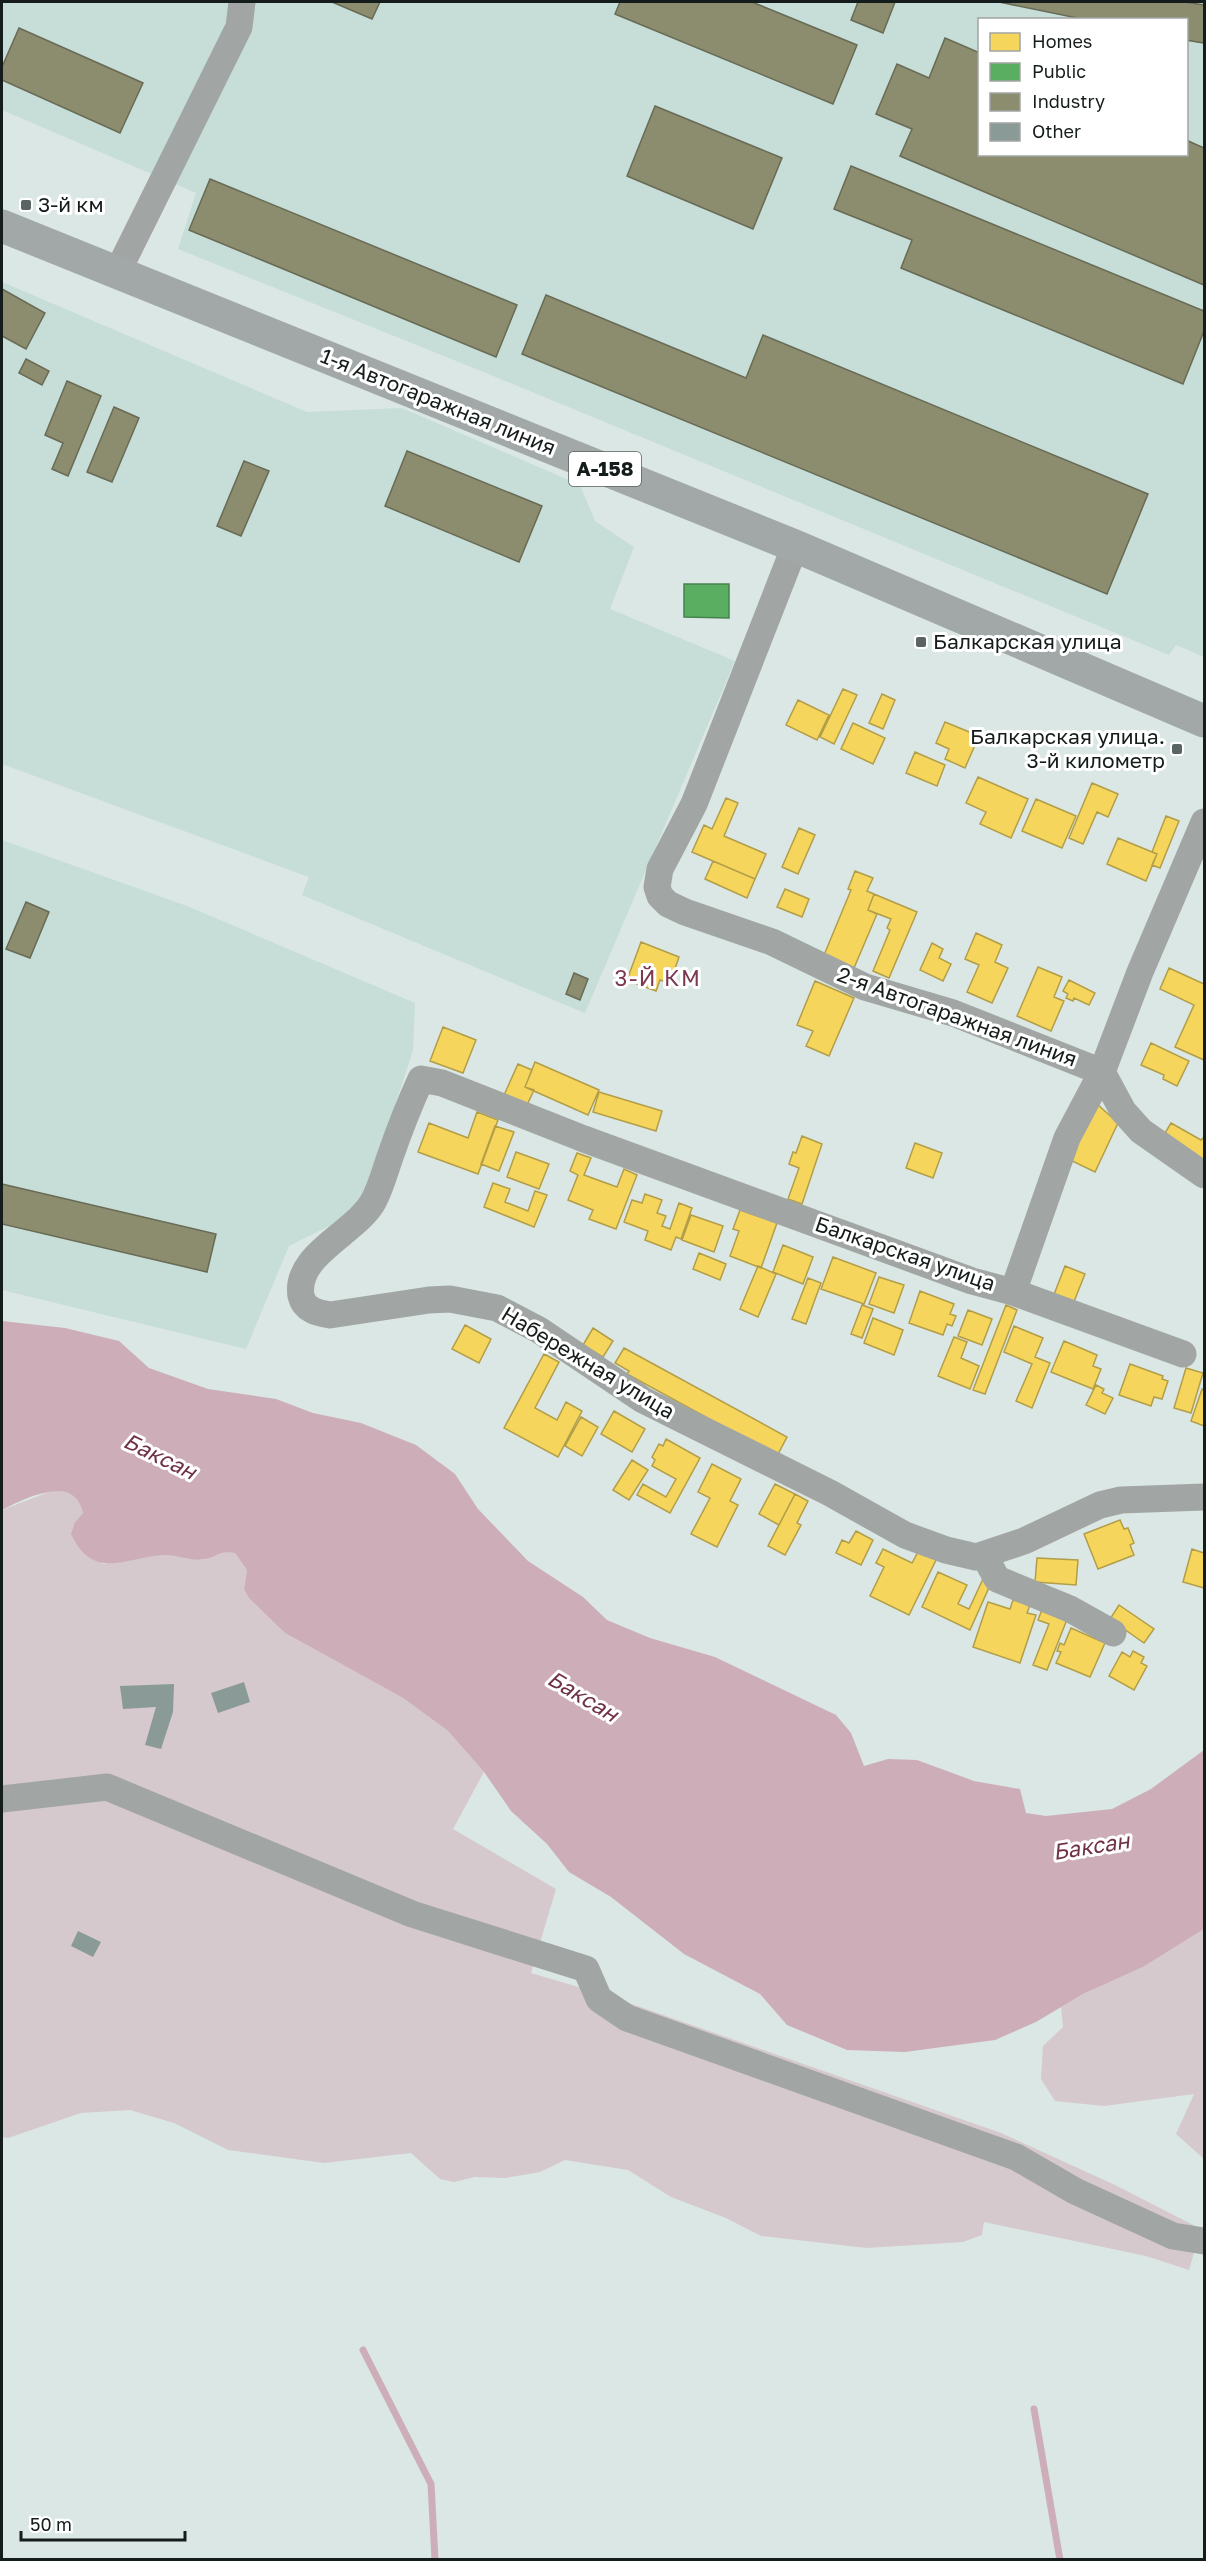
<svg xmlns="http://www.w3.org/2000/svg" width="1206" height="2561" font-family="'Golos Text',sans-serif">
  <style>
    .built { fill: #c7ddd8; fill-rule: evenodd }
    .green { fill: #d6c9cd }
    .water { fill: #cdaeb8 }
    .homes { fill: #f6d55c; stroke: #b29e49; stroke-width: 1.5 }
    .public { fill: #5aae61; stroke: #45824c; stroke-width: 1.5 }
    .industry { fill: #8c8c6e; stroke: #686b55; stroke-width: 1.5 }
    .lines { fill: none; stroke-linecap: round; stroke-linejoin: round }
    .stream { stroke: #cdaeb8; stroke-width: 7 }
    .building { fill: #8a9a97 }
    .minor { stroke: #a1a6a4; stroke-width: 27 }
    .major { stroke: #a1a8a7; stroke-width: 33 }
    .poi-dot { fill: #5a6462; stroke: #fff; stroke-width: 2 }
    .labels { text-anchor: middle; stroke-width: 6; stroke-linejoin: round; paint-order: stroke }
    .shield { fill: #fff; stroke: #5b6160; stroke-width: 1.5 }
    .shield-label { font-size: 20px; font-weight: bold; fill: #151d1c }
    .poi-label { font-size: 21px; fill: #151d1c; stroke: #fff; text-anchor: start }
    .street-label { font-size: 21px; fill: #151d1c; stroke: #fff }
    .neighbourhood-label { font-size: 22px; letter-spacing: 1.5px; fill: #7c3751; stroke: #fff }
    .water-label { font-size: 22px; font-style: italic; fill: #6f3148; stroke: #fff }
  </style>
  <rect width="100%" height="100%" fill="#dbe7e4"/>
  <path class="built" d="M2 2H1204V657L1176 645 1169 655 486 373 178 249 196 193 2 110ZM980 20H1186V154H980Z
    M2 282 307 412 402 408 580 485 595 521 634 547 610 609 735 661 585 1013 302 895 309 877 2 764Z
    M2 840 187 906 415 1003 413 1050 361 1210 289 1246 246 1349 2 1290Z"/>
  <path class="green" d="M54 1490C72 1494 79 1492 83 1513L75 1522 103 1564 166 1554 203 1560 223 1551 235 1553 247 1570 244 1589 285 1633 403 1698 448 1731 484 1772 453 1829 556 1889 531 1973 609 1996 1001 2133 1115 2185 1201 2229 1189 2270 1146 2256 984 2222 982 2235 963 2242 866 2248 761 2236 726 2218 671 2197 628 2170 565 2160 540 2172 505 2178 475 2177 454 2182 440 2179 411 2153 324 2163 228 2150 174 2123 130 2110 81 2113 8 2138 2 2137V1510Z
    M1204 1929V2159L1176 2134 1194 2094 1104 2106 1055 2101 1041 2079 1043 2046 1063 2027 1061 2007 1083 1994 1143 1967Z"/>
  <path class="water" d="M2 1321 65 1328 119 1341 149 1368 208 1389 276 1399 313 1413 361 1423 416 1445 455 1474 478 1509 528 1561 583 1597 607 1620 650 1638 715 1657 836 1715 851 1733 864 1766 888 1759 917 1760 974 1781 1020 1789 1026 1813 1046 1816 1112 1809 1151 1789 1204 1750V1929L1143 1967 1083 1994 1036 2022 995 2040 905 2052 847 2050 787 2025 760 1994 684 1954 611 1897 569 1872 547 1844 511 1811 484 1772 448 1731 403 1698 285 1633 249 1598 244 1589 247 1570 235 1553C219 1550 219 1556 205 1559 192 1562 176 1554 163 1555 124 1558 93 1581 71 1534L75 1522 83 1513C75 1473 25 1498 2 1510Z"/>
  <path class="homes" d="M843 689 857 695 834 744 820 737Z
    M882 694 895 700 883 729 869 723Z
    M798 700 829 715 817 740 786 725Z
    M945 722 979 736 965 768 945 759 949 749 936 743Z
    M853 723 885 738 873 764 841 749Z
    M915 752 945 765 937 786 906 773Z
    M978 777 1028 799 1011 838 980 824 986 812 966 803Z
    M1092 783 1118 794 1108 817 1097 812 1083 844 1069 838Z
    M726 798 738 803 724 836 766 854 755 879 692 852 704 825 712 829Z
    M1036 799 1076 816 1062 848 1022 831Z
    M1166 816 1179 821 1160 868 1152 865 1157 854 1152 852Z
    M799 828 815 835 798 874 782 867Z
    M1118 838 1157 854 1146 881 1107 864Z
    M713 861 755 879 747 898 705 879Z
    M855 871 873 878 867 891 874 894 868 910 877 914 854 968 824 955 851 890 848 889Z
    M785 889 809 899 802 917 777 907Z
    M874 894 917 912 889 978 873 971 890 930 887 928 891 919 868 910Z
    M976 933 1002 945 995 962 1008 968 992 1003 967 992 979 965 965 959Z
    M641 942 679 957 670 983 660 980 656 991 627 980Z
    M932 943 943 949 939 958 951 964 943 981 920 970Z
    M1038 967 1062 977 1054 997 1064 1001 1051 1031 1017 1016Z
    M1169 968 1204 984V1060L1175 1047 1194 1005 1160 989Z
    M1069 980 1095 993 1089 1005 1074 998 1073 1001 1066 998 1068 994 1063 991Z
    M815 981 854 998 829 1056 806 1046 813 1031 797 1025Z
    M443 1027 476 1040 463 1073 430 1061Z
    M1151 1043 1189 1061 1177 1086 1163 1079 1164 1075 1141 1065Z
    M535 1062 599 1090 588 1115 525 1087Z
    M518 1064 532 1070 525 1087 534 1090 527 1105 504 1095Z
    M599 1092 662 1111 656 1131 593 1112Z
    M1096 1103 1118 1123 1095 1172 1070 1160Z
    M477 1112 498 1120 478 1174 418 1152 429 1123 468 1138Z
    M1171 1123 1201 1140 1204 1137V1163L1162 1138Z
    M495 1126 514 1132 499 1171 481 1164Z
    M802 1136 822 1144 802 1204 788 1199 799 1168 789 1164 793 1152 796 1153Z
    M915 1143 942 1153 933 1178 906 1168Z
    M516 1152 549 1164 539 1189 507 1177Z
    M577 1153 591 1158 584 1175 617 1187 624 1169 637 1175 616 1229 589 1219 593 1210 568 1200 578 1175 570 1171Z
    M493 1183 510 1189 505 1202 528 1211 535 1191 547 1195 534 1227 484 1207Z
    M645 1194 662 1200 657 1213 666 1216 662 1226 670 1229 679 1203 692 1208 681 1239 676 1237 671 1250 645 1240 648 1231 624 1222 632 1200 642 1203Z
    M740 1210 777 1223 761 1268 730 1256 739 1231 733 1229Z
    M691 1215 723 1226 714 1252 682 1240Z
    M783 1245 813 1257 803 1284 773 1272Z
    M699 1253 726 1264 720 1280 693 1269Z
    M833 1257 876 1273 864 1304 821 1289Z
    M758 1266 776 1274 758 1317 740 1309Z
    M1065 1266 1085 1274 1073 1304 1053 1297Z
    M879 1277 904 1285 894 1313 869 1304Z
    M808 1278 821 1283 806 1324 792 1319Z
    M920 1291 954 1304 950 1314 956 1316 952 1326 947 1324 943 1335 909 1323Z
    M862 1305 873 1309 862 1338 851 1334Z
    M1006 1305 1017 1310 985 1394 973 1390Z
    M968 1310 992 1319 982 1345 958 1336Z
    M873 1318 903 1330 894 1355 864 1343Z
    M465 1325 491 1339 479 1363 452 1349Z
    M1014 1326 1043 1338 1035 1357 1050 1363 1032 1408 1016 1401 1032 1364 1004 1352Z
    M593 1328 613 1341 603 1357 583 1345Z
    M954 1337 967 1342 961 1358 979 1366 970 1389 938 1376Z
    M1064 1341 1097 1355 1093 1366 1101 1369 1093 1389 1051 1372Z
    M624 1348 787 1437 777 1456 627 1374 629 1371 615 1363Z
    M544 1354 559 1362 535 1408 557 1420 566 1402 582 1411 558 1457 504 1428Z
    M1130 1364 1163 1376 1162 1379 1168 1381 1162 1399 1154 1397 1151 1406 1119 1395Z
    M1186 1368 1203 1373 1191 1413 1174 1408Z
    M1096 1385 1104 1389 1102 1393 1113 1398 1105 1414 1086 1405Z
    M1202 1389 1204 1390V1426L1191 1421Z
    M614 1411 645 1429 632 1452 601 1434Z
    M581 1417 598 1427 582 1456 565 1446Z
    M666 1439 700 1458 670 1513 637 1495 643 1484 666 1497 676 1479 652 1466 655 1460 652 1457 659 1444 663 1446Z
    M632 1460 648 1470 629 1500 613 1490Z
    M712 1464 741 1479 730 1501 738 1505 717 1547 691 1534 710 1498 698 1492Z
    M775 1484 795 1494 779 1525 759 1514Z
    M795 1494 808 1501 797 1523 801 1525 785 1555 768 1546Z
    M1120 1520 1124 1529 1128 1528 1134 1543 1130 1545 1134 1555 1098 1569 1084 1534Z
    M856 1531 873 1540 861 1565 836 1553 842 1540 849 1543Z
    M883 1549 912 1563 919 1550 937 1558 909 1615 870 1596 884 1567 876 1563Z
    M1192 1549 1204 1553V1588L1183 1582Z
    M1037 1558 1078 1560 1076 1585 1035 1582Z
    M938 1572 967 1585 958 1604 969 1609 983 1579 991 1583 970 1630 922 1607Z
    M1013 1600 1030 1605 1027 1613 1036 1615 1020 1663 973 1647 988 1602 1010 1609Z
    M1119 1605 1154 1629 1144 1643 1110 1619Z
    M1043 1607 1068 1617 1047 1670 1033 1665 1049 1624 1038 1620Z
    M1071 1628 1105 1643 1090 1677 1056 1663 1061 1652 1057 1651 1060 1643 1064 1645Z
    M1133 1651 1144 1657 1141 1663 1147 1666 1134 1690 1109 1676 1122 1652 1130 1657Z"/>
  <path class="public" d="M684 584H729V618L684 617Z"/>
  <path class="industry" d="M332 2H380L372 19Z
    M620 2H752L857 45 833 104 615 14Z
    M858 2H895L883 33 851 20Z
    M999 2H1185L1204 5V43L1186 40V20H1087Z
    M19 28 143 83 120 133 2 80V67Z
    M945 38 980 53V154H1186V140L1204 148V285L900 156 912 129 876 114 897 64 929 78Z
    M655 106 782 158 753 229 627 176Z
    M851 166 1204 311V331L1183 384 901 268 912 240 834 209Z
    M210 179 517 305 496 357 189 230Z
    M2 289 45 313 26 349 2 336Z
    M546 295 746 378 763 335 1148 494 1107 594 522 354Z
    M26 359 49 371 42 385 19 373Z
    M67 381 101 396 68 476 52 469 63 443 45 435Z
    M114 407 139 418 112 482 87 472Z
    M407 451 542 506 519 562 385 506Z
    M244 461 269 471 241 536 217 526Z
    M26 902 49 912 30 958 6 949Z
    M574 973 588 979 580 1000 566 994Z
    M2 1184 216 1234 207 1272 2 1224Z"/>
  <g class="lines">
    <path class="stream" d="M363 2350 431 2484 435 2560
      M1034 2409 1060 2560"/>
  </g>
  <path class="building" d="M244 1682 250 1702 218 1713 211 1693Z
    M174 1684 173 1712 161 1749 145 1745 156 1707 123 1709 120 1686Z
    M78 1931 101 1942 93 1957 71 1946Z"/>
  <g class="lines">
    <path class="minor" d="M117 273 239 27 242 2
      M795 546 694 804 660 869 657 887 660 896 668 904 685 912 772 942 865 987 953 1013 1102 1072 1123 1111 1141 1131 1204 1175
      M1204 822 1140 972 1102 1072 1067 1138 1013 1292 972 1281 584 1139 442 1083 421 1079C409 1105 399 1131 390 1157 385 1171 381 1187 374 1200 357 1233 294 1254 301 1296 304 1310 318 1313 330 1315L429 1300 450 1299 497 1308 539 1330 643 1400 830 1493 905 1535 946 1550 976 1557 1024 1541 1100 1505 1121 1500 1204 1497
      M1013 1292 1183 1354
      M984 1555 997 1579 1070 1609 1113 1633
      M2 1799 107 1787 412 1914 586 1969 599 1999 627 2018 1016 2157 1075 2191 1173 2236 1204 2241"/>
    <path class="major" d="M2 226 795 546 1204 721"/>
  </g>
  <g class="poi-dot">
    <rect x="20" y="199" width="12" height="12" rx="3"/>
    <rect x="915" y="636" width="12" height="12" rx="3"/>
    <rect x="1171" y="743" width="12" height="12" rx="3"/>
  </g>
  <g class="labels">
    <rect class="shield" x="569" y="452" width="72" height="34" rx="4.5"/>
    <g class="shield-label">
      <text x="605" y="476">А-158</text>
    </g>
    <g class="poi-label">
      <text x="38" y="212">3-й км</text>
      <text x="933" y="649">Балкарская улица</text>
      <text x="1165" y="744" text-anchor="end">Балкарская улица.<tspan x="1165" dy="24">3-й километр</tspan></text>
    </g>
    <g class="street-label">
      <text transform="translate(438 402) rotate(22)" y="7">1-я Автогаражная линия</text>
      <text transform="translate(957 1017) rotate(20)" y="7">2-я Автогаражная линия</text>
      <text transform="translate(905 1254) rotate(19)" y="7">Балкарская улица</text>
      <text transform="translate(588 1363) rotate(31)" y="7">Набережная улица</text>
    </g>
    <g class="neighbourhood-label">
      <text x="658" y="986">3-Й КМ</text>
    </g>
    <g class="water-label">
      <text transform="translate(160 1456) rotate(26)" y="8">Баксан</text>
      <text transform="translate(583 1696) rotate(31)" y="8">Баксан</text>
      <text transform="translate(1091 1846) rotate(-9)" y="8">Баксан</text>
    </g>
  </g>
  <rect width="1206" height="2561" fill="none" stroke="#151d1c" stroke-width="6"/>
  <rect x="978" y="18" width="210" height="138" fill="#ffffff" stroke="#a1a5a4" stroke-width="1.5"/>
  <rect x="990" y="33" width="30" height="18" fill="#f6d55c" stroke="#a1a5a4" stroke-width="1.5"/>
  <text x="1032" y="48" font-size="18" fill="#151d1c">Homes</text>
  <rect x="990" y="63" width="30" height="18" fill="#5aae61" stroke="#a1a5a4" stroke-width="1.5"/>
  <text x="1032" y="78" font-size="18" fill="#151d1c">Public</text>
  <rect x="990" y="93" width="30" height="18" fill="#8c8c6e" stroke="#a1a5a4" stroke-width="1.5"/>
  <text x="1032" y="108" font-size="18" fill="#151d1c">Industry</text>
  <rect x="990" y="123" width="30" height="18" fill="#8a9a97" stroke="#a1a5a4" stroke-width="1.5"/>
  <text x="1032" y="138" font-size="18" fill="#151d1c">Other</text>
  <path d="M21 2531v9h164v-9" fill="none" stroke="#151d1c" stroke-width="3"/>
  <text x="30" y="2531" font-size="18" fill="#151d1c" stroke="#ffffff" stroke-width="4.5" paint-order="stroke">50 m</text>
</svg>
